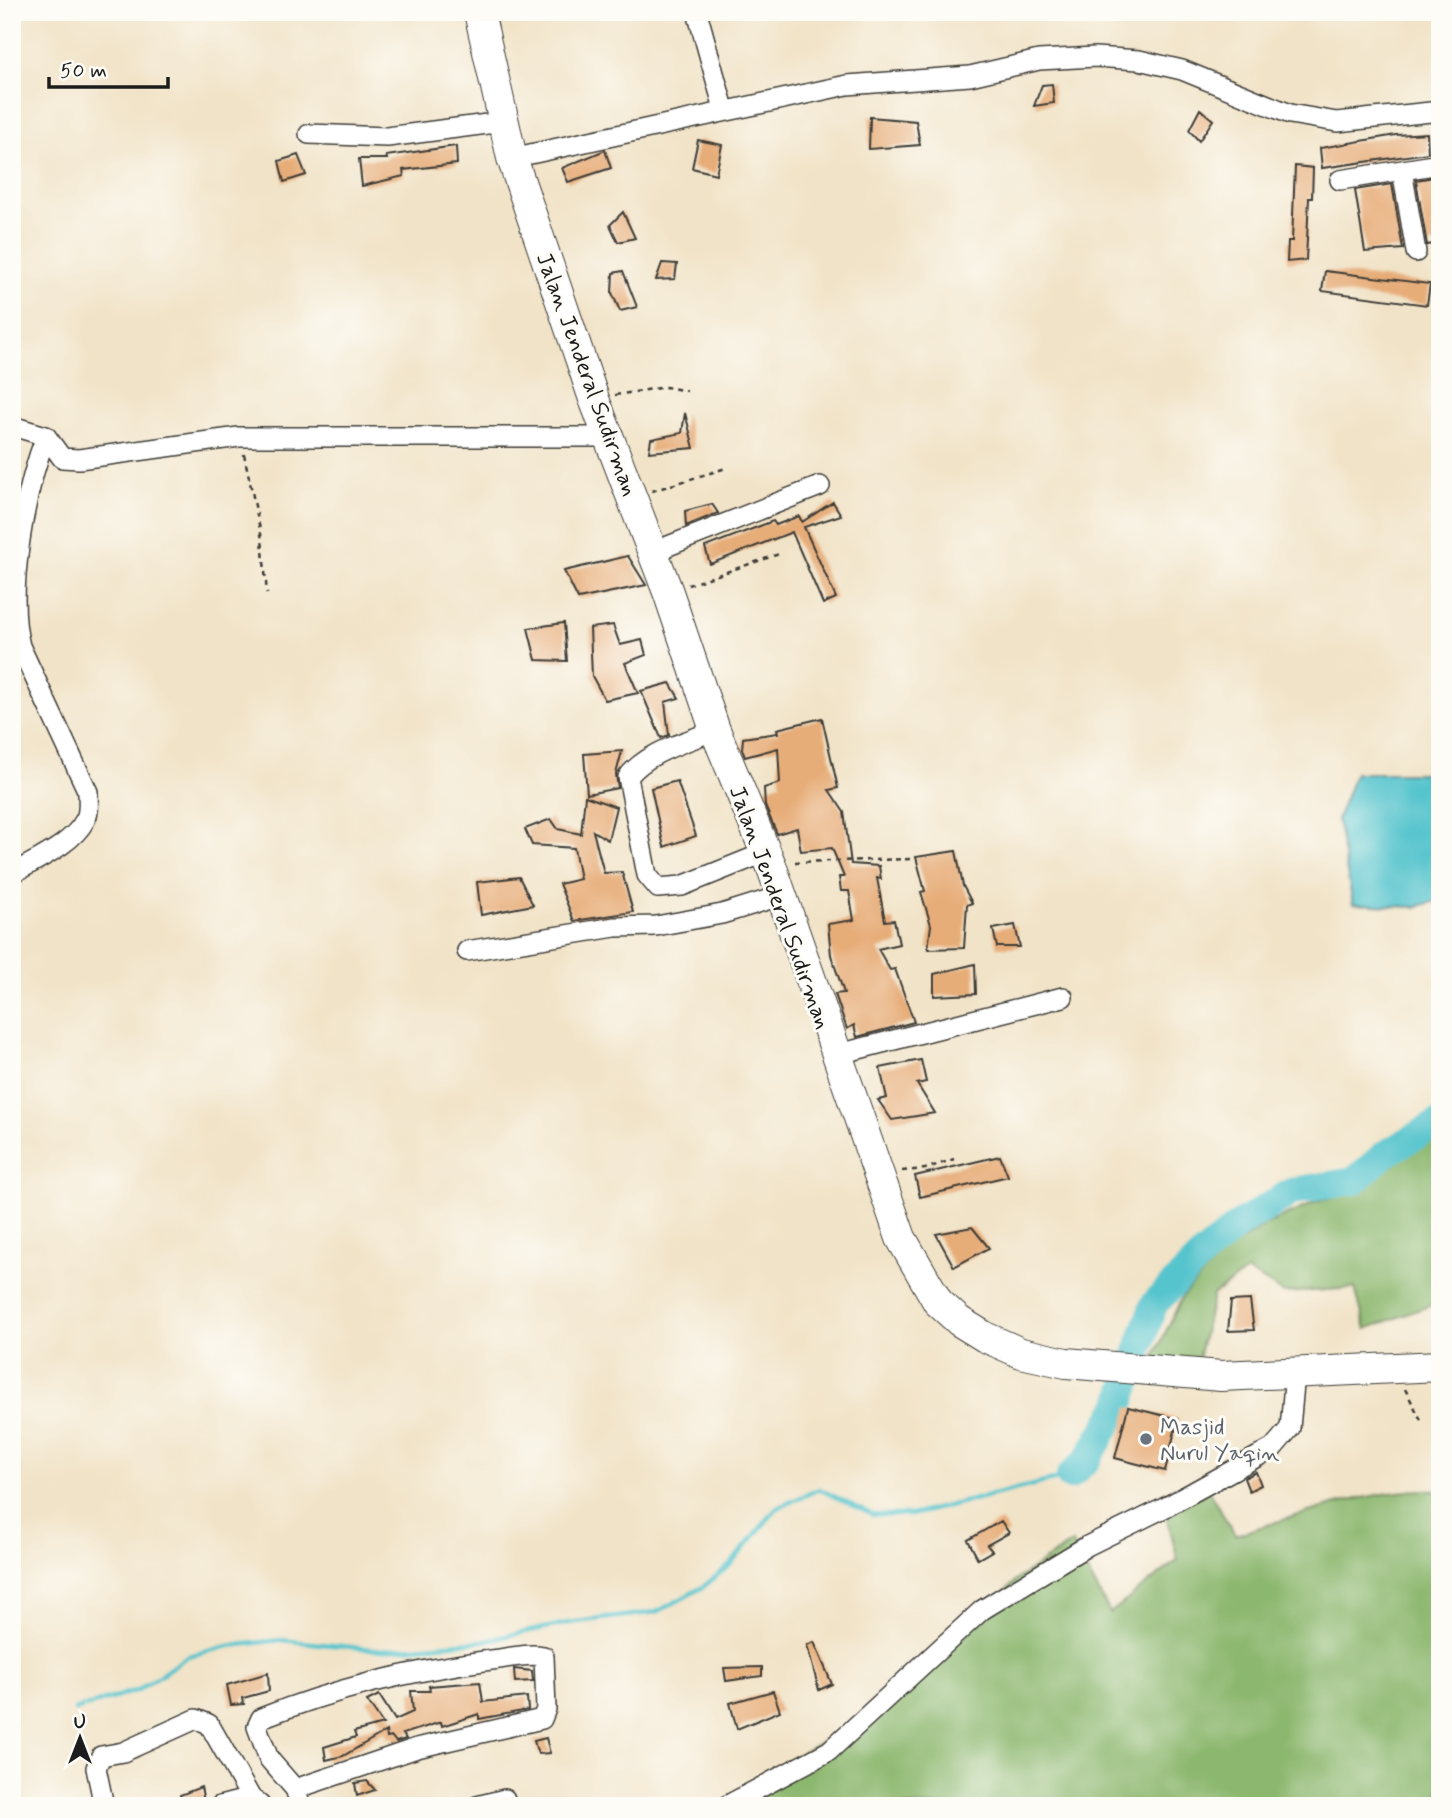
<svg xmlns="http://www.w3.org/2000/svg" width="1452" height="1818" font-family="Mynerve,sans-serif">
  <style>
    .forest { fill: #8cb76e; stroke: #546a45; stroke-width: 2 }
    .water { fill: #57c4cd; stroke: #3a7074; stroke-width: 2 }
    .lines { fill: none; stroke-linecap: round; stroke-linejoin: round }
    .stream { stroke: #57c4cd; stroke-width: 4.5 }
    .river { stroke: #57c4cd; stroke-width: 28 }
    .building { fill: #e7ad79 }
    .minor-casing { stroke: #3c3a36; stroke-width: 22 }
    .highway-casing { stroke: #3c3a36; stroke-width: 32 }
    .path { stroke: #3c3a36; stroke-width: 2.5; stroke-dasharray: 5 5; stroke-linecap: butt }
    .minor { stroke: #fff; stroke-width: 19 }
    .highway { stroke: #fff; stroke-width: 30 }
    .worship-dot { fill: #6b7280; stroke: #fdfcf7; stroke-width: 2.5 }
    .labels { text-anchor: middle; stroke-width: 6; stroke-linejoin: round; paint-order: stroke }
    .street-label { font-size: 23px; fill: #1c1c1c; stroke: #fdfcf7 }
    .worship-label { font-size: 23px; fill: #5b616d; stroke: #fdfcf7; text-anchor: start }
  </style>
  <rect width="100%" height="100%" fill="#fdfcf7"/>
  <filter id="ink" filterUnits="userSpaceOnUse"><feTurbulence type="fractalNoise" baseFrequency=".0143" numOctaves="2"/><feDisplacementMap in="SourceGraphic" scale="14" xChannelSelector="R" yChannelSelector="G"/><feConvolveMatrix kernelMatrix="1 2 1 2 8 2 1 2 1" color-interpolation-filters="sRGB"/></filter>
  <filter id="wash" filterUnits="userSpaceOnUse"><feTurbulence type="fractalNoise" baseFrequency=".00686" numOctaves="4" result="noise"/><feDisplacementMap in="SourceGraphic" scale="28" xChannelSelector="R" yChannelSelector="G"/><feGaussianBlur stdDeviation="1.57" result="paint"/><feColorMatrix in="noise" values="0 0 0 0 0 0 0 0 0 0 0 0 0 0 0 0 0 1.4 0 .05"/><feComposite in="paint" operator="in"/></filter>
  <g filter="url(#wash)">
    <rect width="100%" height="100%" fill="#f1e3c7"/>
    <path class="forest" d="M1440 1132V1302L1366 1329 1355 1288 1284 1293 1247 1271 1213 1295 1198 1359H1153L1183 1295 1225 1251 1267 1224 1316 1202 1353 1192Z
      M1203 1481 1235 1535C1298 1516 1374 1487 1440 1490V1806H771L757 1787 784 1763 887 1704 1020 1577 1072 1543 1110 1613 1178 1560 1161 1494Z"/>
    <path class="water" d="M1355 773H1440V900L1415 907 1353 904 1337 819Z"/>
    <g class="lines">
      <path class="stream" d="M75 1710 138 1690 188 1656 229 1646 281 1640 382 1650 483 1641 568 1623 657 1612 703 1587 730 1565 777 1508 819 1489 873 1515H911L1070 1476"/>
      <path class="river" d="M1070 1476 1087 1460 1121 1403 1154 1304 1205 1253 1240 1224 1293 1191 1354 1181 1385 1154 1440 1122"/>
    </g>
    <g id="blocks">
      <path class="building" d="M1052 84 1054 103 1034 106 1042 85Z
        M1200 109 1213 120 1199 141 1189 130Z
        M870 117 916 121 920 145 869 149Z
        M1427 133 1428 153 1322 168 1320 148 1396 135Z
        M698 140 722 145 716 174 692 168Z
        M456 146 457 164 403 170 404 176 362 186 359 159H387L386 156Z
        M605 150 611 168 568 182 562 168Z
        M298 155 306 175 284 182 279 161Z
        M1295 166 1313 168 1312 198H1309L1306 260 1287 262 1288 241H1292Z
        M1434 177 1440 211V243L1427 245 1416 180Z
        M1392 184 1403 249 1365 252 1355 190Z
        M623 212 635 238 618 242 610 225Z
        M662 263 677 264 675 279 656 280Z
        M623 271 637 307 620 311 612 293 613 273Z
        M1325 271 1430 284 1427 305 1322 291Z
        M685 413 694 448 649 452 651 439 682 433Z
        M833 502 841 515 804 527 836 598 823 604 792 532 710 564 705 547 773 521 776 525 799 516 802 522Z
        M712 504 718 513 686 526 685 511Z
        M628 556 646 585 578 599 564 571Z
        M564 623 567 661 536 660 528 628Z
        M613 625 620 645 642 640 646 655 625 663 638 693 605 700 592 676 590 628Z
        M670 683 679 698 665 702 669 735 661 738 641 691Z
        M822 718 838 788 829 790 844 812 851 864 879 866 881 879 877 878 885 921 894 920 899 944 878 949 890 970 895 969 914 1022 857 1037 854 1025 847 1029 835 994 844 993 831 955 828 924 854 920 849 891H841L839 877H844L832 848 801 851 797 828 777 834 765 806 764 788 780 783 778 748 745 757 742 749 743 738 778 733 777 729Z
        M622 751 616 774 618 788 587 794 584 754Z
        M677 781 696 836 664 847 651 788Z
        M585 796 616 807 608 840 593 831 604 873 622 872 633 912 574 921 559 884 580 879 574 848 532 845 525 829 551 819 558 829 581 834Z
        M956 851 963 886 972 903 967 905 964 948 928 949 931 925 921 892 925 891 916 857Z
        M519 877 533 905 481 915 477 882Z
        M1015 925 1020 947H997L993 929Z
        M975 964 976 994 934 996V974Z
        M921 1060 926 1082 917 1084 935 1113 892 1120 878 1100 887 1098 880 1068Z
        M1000 1156 1008 1176 920 1197 915 1176Z
        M972 1227 989 1248 954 1267 936 1234Z
        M1250 1300 1254 1330 1228 1331 1231 1301Z
        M1128 1407 1178 1419 1165 1471 1115 1458Z
        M1256 1472 1261 1485 1249 1491 1244 1478Z
        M1001 1521 1009 1533 987 1545 992 1551 978 1559 968 1540Z
        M814 1642 832 1684 819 1690 807 1645Z
        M762 1667V1676L726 1681 724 1668Z
        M514 1669 532 1671 533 1681 515 1682Z
        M268 1673 269 1691 243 1698 244 1704 231 1705 227 1685Z
        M480 1682 483 1702 527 1697 528 1710 479 1719V1714L442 1726 441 1722 403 1734 406 1739 396 1742 392 1737 387 1738 386 1731 343 1756 326 1760 324 1747 356 1737 354 1732 383 1724 367 1701 379 1695 395 1720 413 1712 411 1691H430L429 1686Z
        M773 1691 780 1711 737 1729 730 1703Z
        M546 1738 550 1753 538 1754 534 1741Z
        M367 1781 375 1790 357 1796 355 1783Z
        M201 1787 204 1801 183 1806 180 1795Z"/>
    </g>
  </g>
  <g filter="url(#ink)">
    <use href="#blocks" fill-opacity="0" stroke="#3c3a36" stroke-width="2"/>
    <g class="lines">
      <g class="minor-casing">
        <path id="minor" d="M697 12 724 109
          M309 134 387 137 503 122
          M512 158 847 85 970 76 1039 60 1095 57 1139 60 1182 70 1290 114 1337 122 1440 111
          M1402 170 1416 252
          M1340 180 1440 164
          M12 426 46 436 62 458 79 459 239 437H608
          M653 552 820 486
          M715 730C687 742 646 752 628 777L647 875 658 888 682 886 764 853
          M12 874C35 860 72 845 85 820 90 812 88 801 88 792L20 646C6 591 25 490 46 436
          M467 951 615 927 656 926 722 914 780 896
          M835 1055 1063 997
          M295 1789 269 1759 257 1727 261 1718C334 1689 413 1670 491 1660 508 1658 527 1653 544 1656L546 1709 542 1719 417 1748 295 1789 301 1806
          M104 1806 96 1768 101 1756 123 1752 196 1719 209 1724 251 1798
          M220 1806 251 1798 260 1805
          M477 1806 505 1799
          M726 1806 829 1751 982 1610 1087 1546 1166 1507 1273 1448 1290 1428 1295 1373"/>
      </g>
      <g class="highway-casing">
        <path id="highway" d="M479 12 512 158 594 399 668 592 715 730 771 865 901 1238 938 1302 959 1321 985 1337 1021 1353 1066 1363 1221 1376 1440 1366"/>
      </g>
      <path class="path" d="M615 395 666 387 687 391
        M244 454 262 539 267 594
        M652 491 726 468
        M688 585 779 554
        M795 862 911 859
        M902 1171 925 1169 954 1159
        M1405 1389 1423 1424"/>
      <use href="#minor" class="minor"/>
      <use href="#highway" class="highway"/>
    </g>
  </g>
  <circle class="worship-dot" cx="1146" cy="1439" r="7"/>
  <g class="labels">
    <g class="street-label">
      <text transform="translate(588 374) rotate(70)" y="8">Jalan Jenderal Sudirman</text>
      <text transform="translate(781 907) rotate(70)" y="8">Jalan Jenderal Sudirman</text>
    </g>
    <g class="worship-label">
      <text x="1160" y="1434">Masjid<tspan x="1160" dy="26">Nurul Yaqin</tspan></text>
    </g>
  </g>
  <rect width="1452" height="1818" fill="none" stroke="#fdfcf7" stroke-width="42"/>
  <g transform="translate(80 1738)" stroke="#fdfcf7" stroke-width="5" paint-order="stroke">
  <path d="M0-5L12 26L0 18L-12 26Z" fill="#1c1c1c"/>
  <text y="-10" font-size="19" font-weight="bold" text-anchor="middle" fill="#1c1c1c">U</text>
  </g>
  <path d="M49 77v10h119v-10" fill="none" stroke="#1c1c1c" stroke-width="3.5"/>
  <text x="60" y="77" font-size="21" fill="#1c1c1c" stroke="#fdfcf7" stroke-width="5" paint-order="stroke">50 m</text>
</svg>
